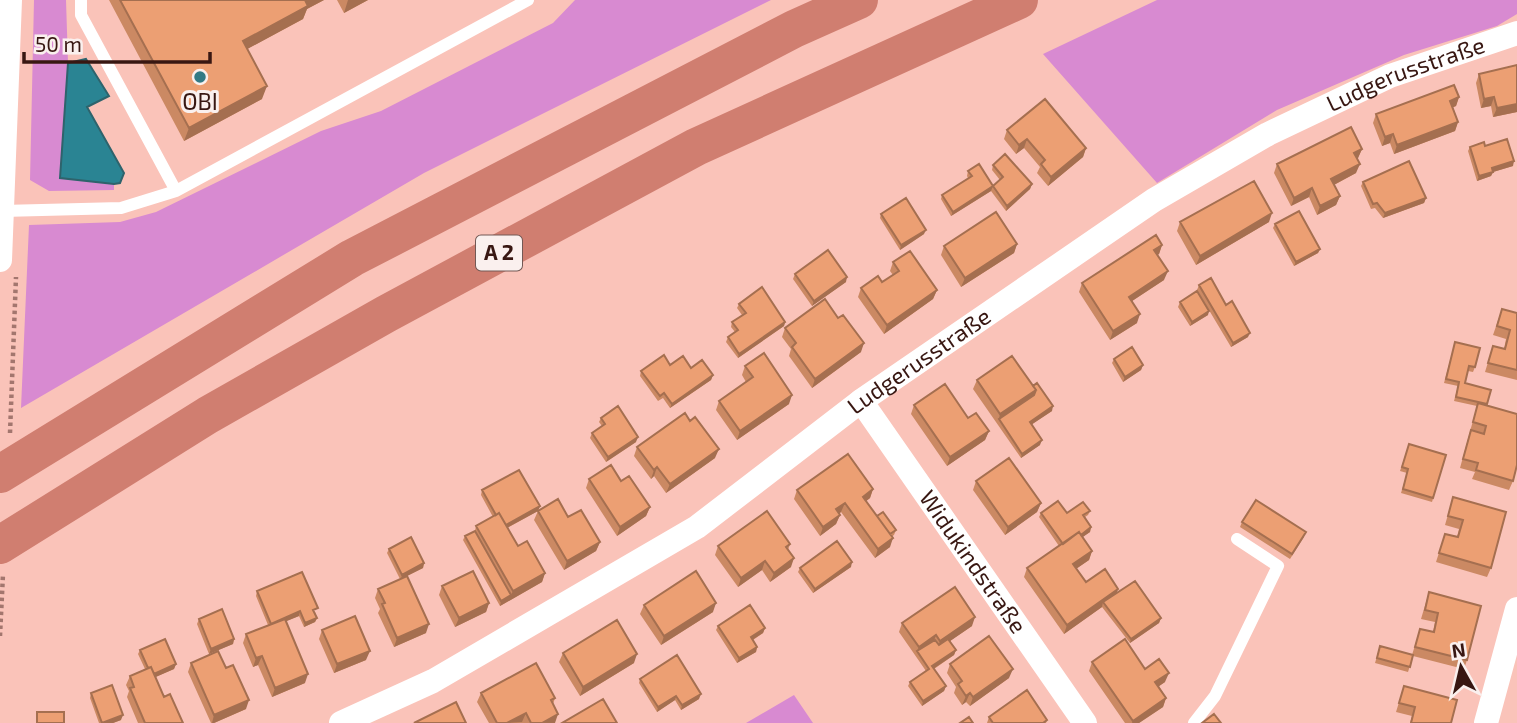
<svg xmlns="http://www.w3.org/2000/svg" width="1517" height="723" font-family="'Exo 2',sans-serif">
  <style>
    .green { fill: #d88ad1 }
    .water { fill: #2a8493; stroke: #2e636c; stroke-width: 2 }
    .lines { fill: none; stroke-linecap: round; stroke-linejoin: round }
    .path { stroke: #a3766e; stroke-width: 4.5; stroke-dasharray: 3.5 3.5; stroke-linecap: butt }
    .lane { stroke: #fff; stroke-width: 12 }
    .street { stroke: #fff; stroke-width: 24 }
    .highway { stroke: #d07e70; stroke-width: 38 }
    .wall { fill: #cb8963 }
    .shaded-wall { fill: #a56f50 }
    .building { fill: #ec9f73; stroke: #a56f50; stroke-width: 2 }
    .poi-dot { fill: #337a85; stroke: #faf0ee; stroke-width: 2.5 }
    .labels { text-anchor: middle; stroke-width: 6; stroke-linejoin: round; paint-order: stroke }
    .shield { fill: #faf0ee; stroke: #725854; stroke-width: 2 }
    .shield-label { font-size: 21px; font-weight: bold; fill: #381712 }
    .street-label { font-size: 23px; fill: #381712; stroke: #faf0ee }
    .poi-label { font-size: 23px; fill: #381712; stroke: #faf0ee }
  </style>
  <rect width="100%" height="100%" fill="#fac3b9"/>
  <path class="green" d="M34 0H66L68 63 60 178 114 184V190L49 191 30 180Z
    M575 0H771L424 173 21 408 29 225 120 222 156 212 321 131 381 111 553 23Z
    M1157 0H1517V14L1497 26 1404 55 1277 110 1157 183 1043 54Z
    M794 695 813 723H746Z"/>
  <path class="water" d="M86 59 109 96 87 107 124 173 120 183 114 184 60 178 68 63Z"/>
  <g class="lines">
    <path class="path" d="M10 433 16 277
      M0 636 3 574"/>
    <path class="lane" d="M81 0V15L176 191
      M2 211 121 208 176 191 528 0
      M1194 723 1215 696 1278 566 1237 539"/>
    <g class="street">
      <path d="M0 260 10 0"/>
      <path id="s1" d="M861 401 1085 723"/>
      <path id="s2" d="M341 723 433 681 697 527 861 401 1154 200 1268 134 1390 76 1517 33"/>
      <path d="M1486 723 1517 609"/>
    </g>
    <path class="highway" d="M0 474 352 258 794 29 859 0
      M0 545 208 415 386 314 696 147 1019 0"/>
  </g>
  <path class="wall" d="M109 0H324L307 9 303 19 247 49 262 99 184 141Z
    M337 0H368L344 13Z
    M1517 65V112L1493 117 1491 106 1481 108 1476 83 1479 74Z
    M1459 97 1456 106 1453 107 1458 122 1455 131 1394 154 1390 143 1382 146 1373 123 1376 114Z
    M1007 130 1086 148 1083 157 1048 186 1037 173 1040 167 1024 148 1016 154 1004 139Z
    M1485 146 1513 166 1493 172 1491 176 1477 181 1468 151 1470 147Z
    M1362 149 1358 158 1357 159 1356 173 1334 185 1340 196 1336 205 1317 215 1309 197 1291 206 1274 173 1277 164Z
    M993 165 1032 184 1030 189 1006 211 991 191 951 216 941 199 942 195 968 178 967 176 968 171 993 186 1000 180 992 170Z
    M1363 182 1426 198 1424 203 1383 218 1375 208 1371 209 1361 186Z
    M881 214 924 234 900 250 880 218Z
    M1180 222H1269L1196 265 1177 231Z
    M1275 224 1320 249 1318 253 1294 266 1273 228Z
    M1017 244 1014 253 961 287 941 255 944 246Z
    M1162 245 1159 254 1157 255 1164 280 1132 301 1137 323 1110 340 1079 292 1082 283Z
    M893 262 937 290 933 299 884 334 858 297 861 288 882 282 893 275 890 271Z
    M795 274 846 282 812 306 793 279Z
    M1199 285 1226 305 1248 337 1231 347 1197 290Z
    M1180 302 1208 315 1190 326 1178 307Z
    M739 304 785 322 784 326 738 358 726 342 728 337 735 332 731 327 732 322 742 315 737 308Z
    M1502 309 1517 313V380L1485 372 1493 346 1504 349 1506 339 1493 335Z
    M785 328 861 352 812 388 789 356 791 349 782 337Z
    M1455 342 1475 367 1473 372 1468 371 1465 383 1491 390 1487 406 1513 481 1509 490 1472 479 1475 472 1460 468 1477 406 1454 401 1458 386 1444 383Z
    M1114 359 1143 365 1141 370 1123 382 1112 363Z
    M670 365 691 368 713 375 711 380 670 408 663 398 658 401 640 376 641 371Z
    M745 366 789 404 737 440 716 410 719 401 746 382 742 375Z
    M977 380 1033 386 1052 411 1032 424 1040 445 1021 458 973 389Z
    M914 405 968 418 989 431 985 440 947 466 911 414Z
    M601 418 636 442 606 462 590 438 592 433 602 426 599 422Z
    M1409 444 1446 455 1432 502 1401 493 1407 473 1400 471Z
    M637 447 715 458 666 493 654 476 651 479 634 456Z
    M589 479 621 481 650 507 646 516 617 536 586 488Z
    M976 481 1041 503 1037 512 1005 535 973 490Z
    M873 489 870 498 866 501 877 516 896 530 894 535 891 537 890 547 875 558 841 512 839 514 840 515 836 524 820 536 794 499 797 490Z
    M482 490 540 506 538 511 507 528 518 546 545 573 542 582 500 606 463 540 465 536 475 531 476 526 493 517 481 495Z
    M1453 497 1491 568 1487 577 1436 562 1445 534 1457 537 1459 529 1445 525Z
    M538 511 568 517 600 542 596 551 564 570 534 520Z
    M1090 511 1088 515 1085 517 1091 527 1090 532 1082 537 1092 551 1089 560 1076 569 1086 582 1117 593 1161 618 1159 623 1130 643 1102 607 1064 634 1024 577 1027 568 1059 546 1039 517 1041 513H1067Z
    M1242 522 1304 537 1290 559 1240 527Z
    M790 544 788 550 791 567 770 582 762 570 738 587 715 555 718 546Z
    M389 549 424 563 423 568 407 576 426 633 394 647 378 613 380 609 375 598 378 589 400 579 387 553Z
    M851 567 813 593 798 572 800 568Z
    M442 586 489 603 486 612 455 627 439 595Z
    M257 591 316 613H315L317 618 315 622 304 627 299 616 286 621 305 683 272 697 258 665 253 667 243 643 246 634 268 625 256 596Z
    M1429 592 1467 660 1464 669 1413 656 1408 672 1375 663 1380 646 1412 655 1420 629 1433 632 1435 622 1421 619Z
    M644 605 713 612 661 645 640 614Z
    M199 619 234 639 233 644 209 654 197 624Z
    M902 623 972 626 950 641 956 650 954 655 934 669 946 686 944 691 922 706 908 686 910 682 926 671 899 632Z
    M718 626 765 628 763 633 753 640 757 647 756 652 737 663 716 630Z
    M322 630 366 660 334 673 319 639Z
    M140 650 176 664 174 669 155 677 164 697 183 723H138L127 697 129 691 126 685 130 676 145 669 138 654Z
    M563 653 634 663 580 696 559 662Z
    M1092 662 1145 669 1165 682 1159 686 1166 698 1163 707 1139 723H1125L1089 671Z
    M191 663 246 709 214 723H211L188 672Z
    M950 664 1009 678 970 706 966 702 962 705 954 693 956 687 947 673Z
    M640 679 699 699 681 710 675 700 657 712 639 683Z
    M1404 686 1451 723H1410L1412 716 1396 712Z
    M91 693 121 720 113 723H99L90 698Z
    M481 693 555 698 553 704 555 723H489L477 702Z
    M989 717 1047 720 1046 723H987Z"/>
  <path class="shaded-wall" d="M305 0H324L307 9 303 19 238 54 243 41Z
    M348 0H368L344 13Z
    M267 86 262 99 184 141 189 128Z
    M1459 97 1456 106 1447 110 1450 101Z
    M1494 97 1491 106 1481 108 1484 99Z
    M1517 104V112L1493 117 1497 108Z
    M1458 122 1455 131 1394 154 1397 145Z
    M1393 134 1390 143 1382 146 1385 137Z
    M1027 139 1024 148 1016 154 1019 145Z
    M1086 148 1083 157 1048 186 1051 177Z
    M1362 149 1358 158 1350 162 1354 153Z
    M1514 161 1513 166 1493 172 1491 176 1477 181 1479 176 1492 168Z
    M1360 164 1356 173 1328 188 1331 179Z
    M1032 184 1030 189 1006 211 1007 206Z
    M993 186 991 191 951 216 953 212Z
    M1312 188 1309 197 1291 206 1294 198Z
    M1340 196 1336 205 1317 215 1320 206Z
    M1426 198 1424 203 1383 218 1385 213Z
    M1272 213 1269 222 1196 265 1200 256Z
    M926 230 924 234 900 250 901 245Z
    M1017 244 1014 253 961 287 965 278Z
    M1162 245 1159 254 1151 259 1154 250Z
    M1320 249 1318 253 1294 266 1296 262Z
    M1168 271 1164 280 1126 305 1129 297Z
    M847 277 846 282 812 306 814 301Z
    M937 290 933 299 884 334 887 325Z
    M1209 311 1208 315 1190 326 1192 322Z
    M1140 314 1137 323 1110 340 1113 331Z
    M785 322 784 326 738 358 739 354Z
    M1250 333 1248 337 1231 347 1233 343Z
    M864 343 861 352 812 388 815 379Z
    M1143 365 1141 370 1123 382 1125 377Z
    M713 375 711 380 670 408 672 404Z
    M1036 390 1032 399 999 419 1000 414Z
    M792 395 789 404 737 440 740 431Z
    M1053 406 1052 411 1028 427 1030 422Z
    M989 431 985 440 947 466 950 457Z
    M638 437 636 442 606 462 608 457Z
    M1042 440 1040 445 1021 458 1022 454Z
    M719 449 715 458 666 493 670 484Z
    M657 467 654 476 651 479 654 470Z
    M873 489 870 498 860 506 863 497Z
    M845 503 841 512 832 518 836 509Z
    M1041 503 1037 512 1005 535 1008 527Z
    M540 506 538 511 501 531 503 526Z
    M650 507 646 516 617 536 620 527Z
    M840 515 836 524 820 536 823 527Z
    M1091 527 1090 532 1063 551 1064 546Z
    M893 538 890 547 875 558 878 549Z
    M600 542 596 551 564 570 567 561Z
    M1092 551 1089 560 1070 573 1073 564Z
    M794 558 791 567 770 582 774 573Z
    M765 561 762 570 738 587 741 578Z
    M852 562 851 567 813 593 815 589Z
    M424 563 423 568 401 579 402 575Z
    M545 573 542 582 500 606 501 601 511 595 513 591Z
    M1118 589 1115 598 1103 602 1102 607 1064 634 1067 625Z
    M489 603 486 612 455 627 459 618Z
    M716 603 713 612 661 645 664 636Z
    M300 611 299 616 270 628 271 624Z
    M975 617 972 626 937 650 940 641Z
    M317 618 315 622 304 627 305 623Z
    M1161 618 1159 623 1130 643 1131 639Z
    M429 624 426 633 394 647 397 638Z
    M765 628 763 633 749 642 751 637Z
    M936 635 933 644 917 651 919 647Z
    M234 639 233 644 209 654 211 649Z
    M757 647 756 652 737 663 739 658Z
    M956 650 954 655 930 671 932 666Z
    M370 651 366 660 334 673 337 664Z
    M637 654 634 663 580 696 583 687Z
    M262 656 258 665 253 667 256 658Z
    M176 664 174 669 149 680 151 675Z
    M1013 669 1009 678 970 706 973 697Z
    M1169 673 1165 682 1152 691 1155 682Z
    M308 674 305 683 272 697 275 688Z
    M946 686 944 691 922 706 923 701Z
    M970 693 966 702 962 705 966 696Z
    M701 694 699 699 681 710 682 705Z
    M676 696 675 700 657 712 658 707Z
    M1166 698 1163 707 1139 723H1132L1133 721Z
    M249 700 246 709 214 723H212L214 715Z
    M526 713 522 722 507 723Z
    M558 714 555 723H542Z
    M123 715 121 720 113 723H102Z"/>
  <path class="building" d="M120 0H305L308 6 243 41 267 86 189 128Z
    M1517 65V104L1497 108 1494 97 1484 99 1479 74Z
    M1454 85 1459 97 1450 101 1458 122 1397 145 1393 134 1385 137 1376 114Z
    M1045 99 1086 148 1051 177 1041 164 1045 160 1027 139 1019 145 1007 130Z
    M1351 127 1362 149 1354 153 1360 164 1331 179 1340 196 1320 206 1312 188 1294 198 1277 164Z
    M1507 139 1514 161 1492 168 1493 172 1479 176 1470 147 1484 142 1485 146Z
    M1005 154 1032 184 1007 206 993 186 953 212 942 195 972 176 968 171 979 164 993 186 1003 177 993 165Z
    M1409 161 1426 198 1385 213 1377 203 1373 204 1363 182Z
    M1254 181 1272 213 1200 256 1180 222Z
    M906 198 926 230 901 245 881 214Z
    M1299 211 1320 249 1296 262 1275 224Z
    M996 212 1017 244 965 278 944 246Z
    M1156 235 1162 245 1154 250 1168 271 1129 297 1140 314 1113 331 1082 283Z
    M828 250 847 277 814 301 795 274Z
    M910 251 937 290 887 325 861 288 878 276 882 282 899 271 893 262Z
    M1211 278 1226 305 1232 301 1250 333 1233 343 1199 285Z
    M762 287 785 322 739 354 728 337 738 330 732 322 746 313 739 304Z
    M1197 291 1209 311 1192 322 1180 302Z
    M825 299 838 318 843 315 864 343 815 379 792 347 796 343 785 328Z
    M1502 309 1517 313V370L1488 363 1493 346 1505 349 1510 330 1497 326Z
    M1455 342 1480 348 1475 367 1469 366 1465 383 1491 390 1487 404 1456 397 1459 382 1446 379Z
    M1132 347 1143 365 1125 377 1114 359Z
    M764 353 792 395 740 431 719 401 753 377 745 366Z
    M664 355 670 365 683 356 691 368 702 360 713 375 672 404 664 393 660 396 641 371Z
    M1012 356 1036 390 1000 414 977 380Z
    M1037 383 1053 406 1030 422 1042 440 1022 454 999 419 1034 395 1036 390 1033 386Z
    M945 384 968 418 976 413 989 431 950 457 914 405Z
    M1478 403 1517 414V465L1513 481 1476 470 1478 463 1463 459 1471 430 1484 434 1486 426 1473 422Z
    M618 406 638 437 608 457 592 433 605 424 601 418Z
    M685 413 690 421 695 417 719 449 670 484 657 467 654 470 637 447Z
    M1409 444 1446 455 1433 498 1403 489 1408 469 1402 467Z
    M848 454 873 489 863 497 893 538 878 549 845 503 836 509 840 515 823 527 797 490Z
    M1009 458 1041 503 1008 527 976 481Z
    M611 465 621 481 629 476 650 507 620 527 589 479Z
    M519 470 540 506 506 525 499 513 496 515 482 490Z
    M1453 497 1506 512 1491 568 1439 553 1445 534 1458 537 1463 520 1448 516Z
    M558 499 568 517 581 510 600 542 567 561 538 511Z
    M1256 500 1306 532 1292 554 1242 522Z
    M1058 501 1067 513 1083 502 1090 511 1083 515 1091 527 1081 535 1079 532 1063 544 1041 513Z
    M767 511 790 544 786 547 794 558 774 573 765 561 741 578 718 546Z
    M883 512 896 530 890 534 877 516Z
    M499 513 518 546 527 541 545 573 513 591 476 526Z
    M475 531 511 595 501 601 465 536Z
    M1079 532 1092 551 1073 564 1086 582 1105 569 1118 589 1067 625 1027 568Z
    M411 537 424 563 402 575 389 549Z
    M837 541 852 562 815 589 800 568Z
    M473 571 489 603 459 618 442 586Z
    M696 571 716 603 664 636 644 605Z
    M302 572 318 608 313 610 317 618 305 623 300 611 271 624 257 591Z
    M407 576 429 624 397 638 382 604 385 603 378 589Z
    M1135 581 1161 618 1131 639 1103 602Z
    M955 587 975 617 940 641 936 635 919 647 902 623Z
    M1429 592 1481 606 1467 660 1415 647 1420 629 1434 632 1438 613 1425 610Z
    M750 605 765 628 751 637 757 647 739 658 718 626Z
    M222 609 234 639 211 649 199 619Z
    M355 616 370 651 337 664 322 630Z
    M285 619 308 674 275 688 262 656 256 658 246 634Z
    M617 620 637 654 583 687 563 653Z
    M989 636 1013 669 973 697 970 693 966 696 958 684 962 681 950 664Z
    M165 639 176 664 154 674 151 667 148 668 140 650Z
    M948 639 956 650 932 666 946 686 923 701 910 682 929 669 917 651 935 640 939 645Z
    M1125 639 1145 669 1159 659 1169 673 1155 682 1166 698 1133 721 1092 662Z
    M1380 646 1413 655 1410 667 1377 658Z
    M218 651 226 668 233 665 249 700 214 715 191 663Z
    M677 655 701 694 682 705 676 696 658 707 640 679Z
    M536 663 555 698 551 700 558 714 542 723H531L526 713 507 723H497L481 693Z
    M151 667 164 697 170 694 183 723H145L130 688 134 687 130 676Z
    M112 685 123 715 102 723 91 693Z
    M1404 686 1457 700 1451 723H1411L1415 707 1399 703Z
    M1027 690 1047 720 1043 723H993L989 717Z
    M603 699 617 723H562Z
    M456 702 466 723H414Z
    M37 712H64V723H37Z
    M1214 714 1221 723H1202Z
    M969 717 973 723H960Z"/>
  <circle class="poi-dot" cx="200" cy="77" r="7"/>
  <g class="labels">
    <rect class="shield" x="476" y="235.5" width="46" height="35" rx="5"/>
    <g class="shield-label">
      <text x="499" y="260">A 2</text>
    </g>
    <g class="street-label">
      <text dy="8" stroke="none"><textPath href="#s2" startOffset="1251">Ludgerusstraße</textPath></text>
      <text dy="8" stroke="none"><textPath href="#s2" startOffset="684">Ludgerusstraße</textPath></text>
      <text dy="8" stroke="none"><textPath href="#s1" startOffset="196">Widukindstraße</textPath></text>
    </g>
    <g class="poi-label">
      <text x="200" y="110">OBI</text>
    </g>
  </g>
  <g transform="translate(1461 667) rotate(352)" stroke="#faf0ee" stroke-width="5" paint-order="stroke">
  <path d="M0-5L12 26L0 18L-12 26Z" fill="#381712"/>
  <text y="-10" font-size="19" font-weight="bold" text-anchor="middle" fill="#381712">N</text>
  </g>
  <path d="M24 52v10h186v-10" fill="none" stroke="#381712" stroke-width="3.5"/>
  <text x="35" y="52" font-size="21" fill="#381712" stroke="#faf0ee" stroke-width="5" paint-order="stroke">50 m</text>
</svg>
